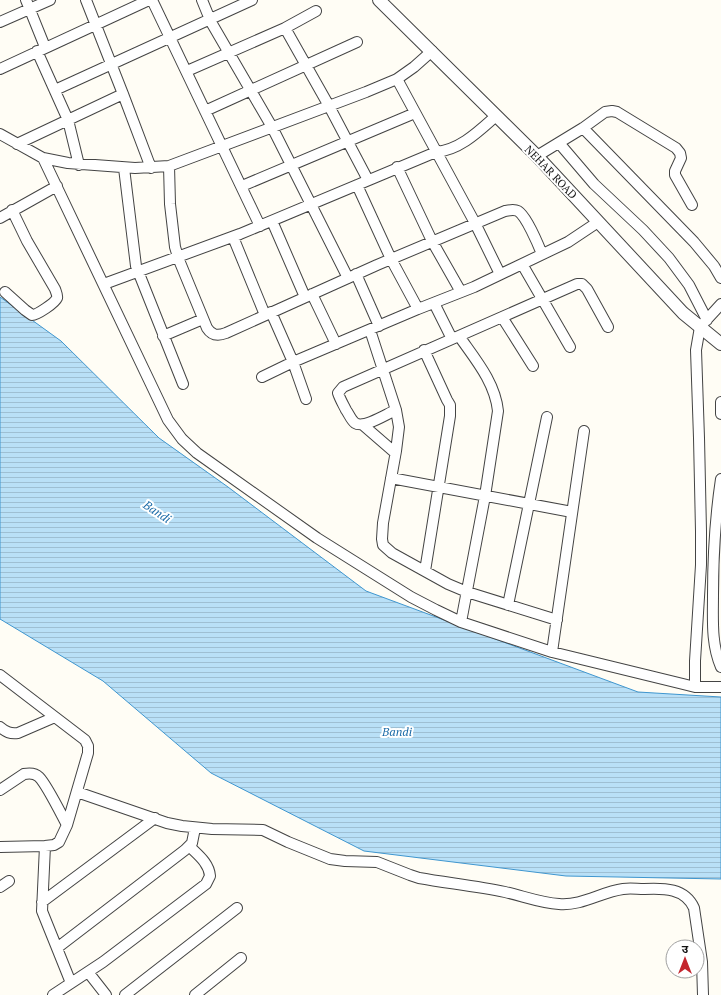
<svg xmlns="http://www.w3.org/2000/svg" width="721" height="995" font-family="'PT Serif','Noto Sans Devanagari',serif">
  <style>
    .water { fill: url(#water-rules); stroke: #3f96cf }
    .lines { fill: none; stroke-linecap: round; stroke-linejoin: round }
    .minor-casing { stroke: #444; stroke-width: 12 }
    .tertiary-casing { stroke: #444; stroke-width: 14 }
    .minor { stroke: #fff; stroke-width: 10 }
    .tertiary { stroke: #fff; stroke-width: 12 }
    .labels { text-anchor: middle; stroke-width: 4; stroke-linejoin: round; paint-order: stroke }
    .street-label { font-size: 11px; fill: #111; stroke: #fff }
    .water-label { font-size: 12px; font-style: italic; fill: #1768a6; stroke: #fff }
  </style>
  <defs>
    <pattern id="water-rules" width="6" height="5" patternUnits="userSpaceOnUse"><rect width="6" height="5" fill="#b9e0f7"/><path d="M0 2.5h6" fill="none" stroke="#9ebfd3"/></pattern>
  </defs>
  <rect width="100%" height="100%" fill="#fffdf5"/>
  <path class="water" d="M0 297 61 341 159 438 228 487 366 591 638 692 721 697V879L566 876 364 851 211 773 103 681 0 619Z"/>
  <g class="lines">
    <g class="minor-casing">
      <path id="minor" d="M26 0 45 47
        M86 0 123 94 151 168
        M152 0 260 226
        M202 0 211 22 272 127 348 278
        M0 22 50 0
        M285 28 329 106 368 180
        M37 51 68 120 79 165
        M0 69 149 0
        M187 71 285 28 316 11
        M397 79 475 223 500 274
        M55 90 252 0
        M205 111 357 42
        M583 128 694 242 714 266 721 278
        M0 134 43 158 68 163 135 168 169 166 366 92 397 79 414 67 432 51
        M559 143 594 184 643 230 669 258 689 285 707 320
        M17 144 123 94
        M537 156 583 128 605 112 612 111 617 112 676 148 680 153 681 158 675 171V175L692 205
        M43 158 168 420 182 439 197 453 317 538 411 597 436 610 461 622 552 652 683 684 695 687H721
        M169 166 170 204 175 247 179 260 207 328C212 336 218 336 226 333L377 265 505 211C510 210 514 209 518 211 526 216 538 244 542 254
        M397 167 432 241 461 292
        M124 168 136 266 183 384
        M357 185 391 259 418 309
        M242 186 415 113
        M0 218 57 186
        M272 221 305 297
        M233 237 265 315
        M522 264 570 347
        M356 274 379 326
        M104 284 240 234 436 152C460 150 479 131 496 116
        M5 292 25 310 32 315C37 315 55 303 57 298 58 296 56 292 55 289L27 241 12 210
        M312 294 336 344
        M434 303 452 339
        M271 312 293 362 306 399
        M502 317 533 366
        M370 330 396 410 399 427 396 451 383 523 382 539 383 545 392 553 448 584 467 592 557 620
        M163 336 203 319
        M459 336C475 359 495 382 498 411L485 496 461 622
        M424 350 447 400 450 405V416L425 571
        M262 377 293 362 418 309 474 287 568 242 598 222
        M721 402V414
        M396 410C386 414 364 429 355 423 351 420 349 414 346 410 343 404 340 399 338 393L343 387 577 284H582L587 289 608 327
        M363 425 393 451H396
        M391 478 572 512
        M721 479C715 519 713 555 713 595 713 619 711 644 721 667
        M508 605 547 417
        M552 652 584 431
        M0 675 85 740 88 746V753L67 825 59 842 54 845 45 846 0 847
        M695 687V661L701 565V531L699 438 696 350 700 327 721 304
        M0 727C6 732 10 734 18 733L55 717
        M0 790 24 774C29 773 35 773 39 777 47 785 61 814 67 825
        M77 792 167 823 182 826 212 829 263 830 288 842 330 859 345 861 377 862 410 875 419 878C447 883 477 886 505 892 523 896 541 903 559 904 582 906 601 892 623 889 630 888 637 889 644 889 664 888 685 888 694 908L702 962 703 995
        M45 846 42 911 71 983
        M0 887 9 881
        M42 902 155 818
        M57 948 185 850 192 843 195 828
        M88 972 106 995
        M53 995 103 962 206 884 210 876C209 863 198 855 189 846
        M125 995 237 908
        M195 995 241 958"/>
    </g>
    <g class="tertiary-casing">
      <path id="tertiary" d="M379 0 537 156 683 313 721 344"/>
    </g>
    <use href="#minor" class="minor"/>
    <use href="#tertiary" class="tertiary"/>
  </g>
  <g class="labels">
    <g class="street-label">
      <text transform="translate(551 172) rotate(46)" y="4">NEHAR ROAD</text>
    </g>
    <g class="water-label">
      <text transform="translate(157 512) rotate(34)" y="4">Bandi</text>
      <text x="397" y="736">Bandi</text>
    </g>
  </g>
  <g transform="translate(685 959)"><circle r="19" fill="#ffffff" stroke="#a0a0a0"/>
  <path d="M0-3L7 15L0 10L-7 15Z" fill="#c4262e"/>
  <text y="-6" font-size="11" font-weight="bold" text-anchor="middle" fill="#111111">उ</text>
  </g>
</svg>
